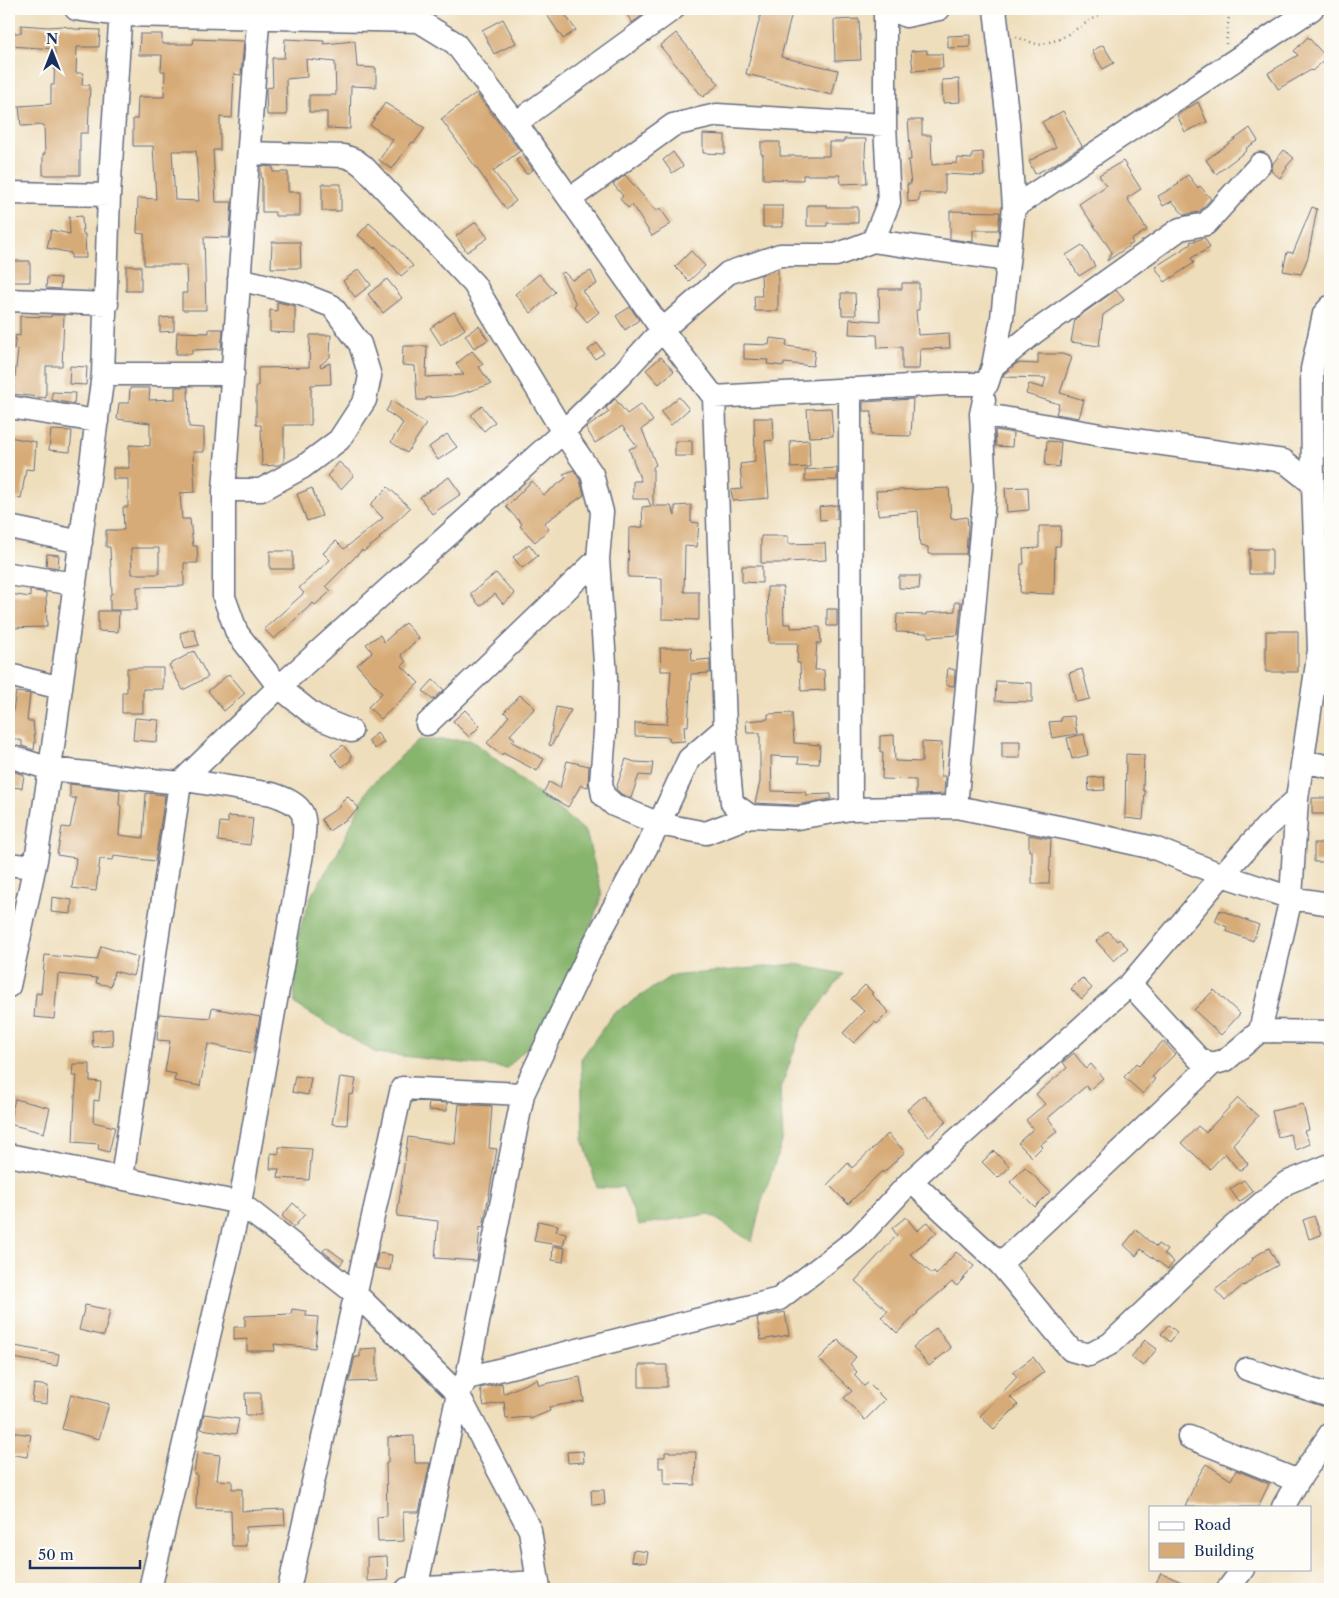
<svg xmlns="http://www.w3.org/2000/svg" width="1339" height="1598" font-family="'Libre Caslon Text',serif">
  <style>
    .forest { fill: #88b56d; stroke: #527266 }
    .building { fill: #d7ab77; fill-rule: evenodd }
    .lines { fill: none; stroke-linecap: round; stroke-linejoin: round }
    .minor-casing { stroke: #656c7f; stroke-width: 25 }
    .path { stroke: #656c7f; stroke-width: 2.5; stroke-dasharray: 1 4; stroke-linecap: butt }
    .minor { stroke: #fff; stroke-width: 22 }
  </style>
  <rect width="100%" height="100%" fill="#fdfcf7"/>
  <filter id="ink" filterUnits="userSpaceOnUse"><feTurbulence type="fractalNoise" baseFrequency=".02" numOctaves="2"/><feDisplacementMap in="SourceGraphic" scale="10" xChannelSelector="R" yChannelSelector="G"/><feConvolveMatrix kernelMatrix="1 2 1 2 8 2 1 2 1" color-interpolation-filters="sRGB"/></filter>
  <filter id="wash" filterUnits="userSpaceOnUse"><feTurbulence type="fractalNoise" baseFrequency=".0096" numOctaves="4" result="noise"/><feDisplacementMap in="SourceGraphic" scale="20" xChannelSelector="R" yChannelSelector="G"/><feGaussianBlur stdDeviation="1.12" result="paint"/><feColorMatrix in="noise" values="0 0 0 0 0 0 0 0 0 0 0 0 0 0 0 0 0 1.4 0 .05"/><feComposite in="paint" operator="in"/></filter>
  <g filter="url(#wash)">
    <rect width="100%" height="100%" fill="#efdebc"/>
    <path class="forest" d="M418 740H472L586 832 602 894 560 1014 507 1068 376 1053 295 1004 293 950 312 894 337 854 369 787Z
      M796 964 843 974 801 1031 780 1091 783 1139 761 1204 752 1242 709 1214 639 1225 623 1187 597 1188 583 1138 581 1059 613 1014 671 976Z"/>
    <g id="blocks">
      <path class="building" d="M543 9H561L576 30 563 39Z
        M624 9H651L632 23Z
        M762 9H793L781 57 838 70 832 95 746 74Z
        M503 19 516 43 494 54 482 30Z
        M859 19 861 60 835 61 834 20Z
        M21 25 48 27 63 26 75 29 100 30 99 47H77L76 73H83L82 85H90L88 133H80V175H43V154H45L44 125 21 126 19 106 51 104V85H54L55 49 9 46V33H21Z
        M676 33 719 84 703 97 660 46Z
        M140 34H162V44H193L194 39 244 41 241 75 234 74 232 118 220 117V150H213L216 202H232L229 238 204 237 206 310H182V293H187L186 265H144V234L137 233 138 198 156 199 153 146H133V119H137L138 97H164L165 71H161L162 55H139ZM172 151H196L199 201 175 200Z
        M970 35V47L948 48V36Z
        M1308 37 1327 58 1312 71 1311 70 1278 89 1268 73 1298 55 1294 51Z
        M285 39 324 41V44L355 41 357 67 376 68V87L351 86 350 129 327 128V112H309V95H336L335 62 306 59 307 77 286 79 287 115H267L266 88 273 87 272 58H284Z
        M1103 45 1114 63 1103 69 1092 51Z
        M927 50V54H942L943 68 913 71 911 51Z
        M959 79 960 102 943 103 942 80Z
        M476 93 520 151 493 171 516 201 506 209 441 119Z
        M1198 102 1207 122 1185 132 1177 115Z
        M385 103 425 128 414 143 412 142 392 169 379 160 393 140 370 125Z
        M1063 111 1082 146 1055 164 1035 174 1029 161 1056 147 1042 122Z
        M908 120H922V135H931L932 165 957 163 958 158 972 159V153L983 152 984 176 945 174V193H919V201L908 202 907 184H911L908 160H911Z
        M1250 128 1258 141 1246 148 1247 150 1216 174 1206 160Z
        M703 134 725 135V154L703 153Z
        M844 139H866L865 154 867 183 841 184 840 175H803V180L763 179V154H761V142H780V156H829V142H844Z
        M1284 150 1294 158 1286 167 1287 168 1280 178 1271 171 1273 163Z
        M673 152 683 166 672 173 663 160Z
        M523 156 533 170 526 174 516 160Z
        M1123 161 1141 189 1127 198 1147 230 1131 240 1133 243 1107 261 1112 252 1079 204 1106 186 1099 175Z
        M261 166 273 167V172H288V192H300V216H275V212H262V178H261Z
        M625 175 656 211 660 208 671 224 652 236 632 205 628 208 620 199 623 196 613 184Z
        M1188 175 1198 188 1200 186 1211 199 1199 212 1184 215 1172 201 1163 206 1158 196 1179 184 1178 182Z
        M322 184H341V211H322Z
        M807 205H827V207H858V223H827V226H807Z
        M763 206H783V227H763Z
        M1312 207 1317 209 1308 257 1301 274 1283 271 1287 252 1293 253Z
        M950 211 1000 212 998 230H973V242L950 239Z
        M82 216 83 234H85L86 258H71V253L47 248 51 230 70 234 69 217Z
        M476 222 488 238 467 252 456 236Z
        M369 223 398 249 413 266 401 276 376 247 375 249 358 235Z
        M1205 238 1210 248 1191 258 1194 263 1165 282 1155 267 1191 244 1190 242Z
        M272 242H300L301 268H271Z
        M1082 245 1095 266 1079 276 1066 255Z
        M691 251 705 266 689 281 675 267Z
        M11 261H30V282H12Z
        M126 266H141V291H126Z
        M359 269 371 285 355 297 343 281Z
        M778 269V311H755L754 296H762L761 275Z
        M591 271 597 284 582 291 599 312 587 322 574 306 576 304 561 274 564 272 572 280Z
        M539 274 555 292 531 313 515 294Z
        M47 277 61 278 60 289 46 288Z
        M387 279 402 298 383 313 368 294Z
        M902 283H919V310H916L918 335 949 333 950 348 920 349 919 369H902V347L878 348 877 335 849 334 850 319 880 321 879 289H902Z
        M1116 290 1124 300 1103 315 1099 346 1071 342 1075 319Z
        M841 293H855L856 315H842Z
        M277 302 295 306V333L270 332V310L277 311Z
        M630 307 639 320 625 330 616 316Z
        M454 312 465 329 441 345 430 328Z
        M51 315H64L62 366H46V398L13 394 18 350 14 349 16 335 20 336V316L51 317Z
        M174 317V331L160 332V318Z
        M479 326 488 340 474 348 465 335Z
        M209 329H223L221 349 192 350V354H176L177 332 209 333Z
        M310 335H331L330 357 320 365 321 367 330 363 331 384 311 385V425H284V462L279 465 262 466 261 425H256V386H258V368L309 367Z
        M770 338 787 340 786 346 815 350 813 366 784 363V366L767 364 768 360 744 359V344L769 345Z
        M597 343 604 353 595 359 588 350Z
        M403 346H427L426 377 464 375 456 364 472 351 483 364 479 367 491 384 454 396 426 398V400H417L415 366 402 365Z
        M1038 354H1062L1072 357 1060 393 1084 400 1079 418 1056 414 1059 404 1026 394 1029 384 1043 388 1046 378 1003 377 1004 374 1017 363 1038 364Z
        M661 357 674 371 659 384 646 370Z
        M70 366 87 367 86 385 69 384Z
        M175 387H188L189 427 204 428V452H193L195 492 180 493 182 519H190L193 546H197L198 563H184V586L137 587V610H110V594H112L110 547H106V530H124L123 507H128V479H113V468H129V445L150 446V423L117 419 119 403H129L130 388H150L149 400 175 399ZM131 548H159V574H132Z
        M52 392 75 393 74 404 52 400Z
        M679 397 689 409 671 425 661 412Z
        M615 399 627 414 641 404 653 421 642 429 656 465 653 467V506H671L675 516V506L691 505V522L699 523 697 547 685 546 684 592H699V620L662 619V578L628 577 629 528 643 527 642 507 651 506 648 499H633V481H641L629 449 637 446 622 426 595 443 586 428 609 412 606 408Z
        M913 399 911 436 871 435 872 411H863V402Z
        M392 401 426 424 407 453 391 442 403 423 386 411Z
        M482 406 495 422 484 431 471 415Z
        M831 408 833 436 809 437 807 409Z
        M754 418H773L774 440 765 441 769 498 733 501 731 490 742 489 740 464 755 462Z
        M51 430 72 431 70 452 49 450Z
        M995 430 1013 433 1012 447 996 446Z
        M447 434 457 447 438 460 429 447Z
        M9 437 36 442 34 470 26 469 21 499 9 497Z
        M809 440 810 467 791 468 790 441Z
        M675 441H692V456H675Z
        M1047 441 1061 442 1059 467 1045 465Z
        M339 462 354 475 341 489 327 476Z
        M837 468V480L805 481V470Z
        M574 470 580 480 584 495 544 523 549 529 535 542 520 526 522 524 506 507 532 481 544 495 566 478 563 474Z
        M449 477 461 494 432 514 420 497Z
        M388 487 410 508 379 538 380 539 363 552 362 550 326 586 331 591 315 605 313 603 274 639 264 629 304 593 299 588 330 560 323 553 336 541 344 549 383 518 370 505Z
        M1028 487 1029 510 1007 512 1005 488Z
        M312 488 322 516 307 521 297 494Z
        M949 488 951 518H954V519L967 517 968 526 966 554H928V547L920 546 918 511 878 515 876 491Z
        M837 505V519L820 520 819 507Z
        M1039 526H1061L1060 546H1055L1054 594 1020 593 1021 564H1024L1023 549 1039 548Z
        M761 536H788V544L825 543 826 560 788 562V563H761Z
        M529 544 538 556 522 568 513 557Z
        M1249 549H1272V574H1249Z
        M270 551H293V569H270Z
        M47 554 59 555 58 568 46 566Z
        M742 566H762V583L742 582Z
        M496 573 515 594 503 604 495 594 480 606 470 594Z
        M899 576H920L919 589 899 588Z
        M767 587H783L784 624H791V628L820 627 821 643H817L815 670H824L825 690 801 691 800 663H797L798 643H769Z
        M30 590 46 593 47 627 9 628 10 594 30 597Z
        M955 602H961L958 635 928 637V633L896 632 897 614 926 615V613L955 611Z
        M827 609H837V626H827Z
        M98 611H119L118 632 98 631Z
        M405 623 419 638 401 655 406 662 402 666 419 683 381 719 368 707 382 693 357 665 372 652 366 644 380 635 384 642Z
        M194 629 199 645 185 648 180 633Z
        M1266 631H1298V672H1266Z
        M660 648H691L692 661 710 659V673L691 674 688 726H684L685 741 670 742 669 737 635 736V723L667 724 671 671H661Z
        M194 651 208 677 183 690 169 665Z
        M127 668H163V689H143V713H122V692H127Z
        M948 668 955 670 954 686 946 685Z
        M1082 669 1090 699 1076 702 1069 673Z
        M229 674 245 693 224 711 208 691Z
        M433 680 444 690 433 700 423 691Z
        M996 681 1032 683V702L995 701Z
        M16 692 30 694 27 721H33L35 741 34 750 22 746V741L9 737V723H11Z
        M520 695 535 708 510 735 515 739 512 742 544 759 537 771 503 753 502 755 487 743 509 716 504 712Z
        M556 707 571 710 551 746 549 745Z
        M465 710 480 726 469 737 453 721Z
        M792 713 794 743 820 745 819 764 798 763 799 757 771 756 772 791 806 792V795L831 794V799L796 805 755 803 760 782V733H747L746 721 768 719V714Z
        M1074 716 1077 734 1052 738 1049 722 1061 721V717Z
        M135 718 159 720 157 742 133 740Z
        M377 733 384 742 375 749 368 741Z
        M1084 734 1088 755 1072 759 1067 738Z
        M894 735 895 761 922 762V742L942 743 941 776H945L944 794 916 795V780L882 779 883 752H880V736Z
        M1002 741H1020V758H1002Z
        M343 745 351 755V760L342 767 331 754Z
        M1126 754 1144 755 1143 790 1145 791 1143 820 1125 818Z
        M626 759 635 762 653 763 651 776 639 775 631 798 621 794 616 789Z
        M567 761 589 766 588 787 581 785 568 807 543 793 549 782 560 788Z
        M12 771 24 775 22 788 9 787Z
        M1104 777 1105 790 1089 791 1088 778Z
        M70 784 120 790 119 805 121 806 119 835 143 838 146 793 165 795 155 861 114 856 113 860 100 859 96 891 72 888 76 858 57 855 62 827 70 828 76 798H70Z
        M347 796 359 808 347 819 329 831 321 819 341 806 339 804Z
        M1312 798H1330V814H1312Z
        M228 816 253 818 250 845 218 841 220 822 228 823Z
        M1029 835 1051 839 1049 884H1032V851H1029Z
        M1314 843H1330V862H1314Z
        M52 897 72 900 71 914 51 912Z
        M1220 910 1259 925 1253 941 1226 931 1227 927 1215 921Z
        M1108 931 1117 941 1119 939 1128 948 1114 961 1096 941Z
        M101 946 138 957 133 976 114 971 111 986 96 983 97 978 58 974 54 1019 34 1017 36 993 41 994 45 955 97 960Z
        M1082 978 1092 988 1082 999 1071 989Z
        M865 985 873 993 871 994 889 1012 877 1024 875 1022 854 1043 843 1033 864 1011 851 999Z
        M1214 990 1240 1014 1221 1035 1194 1010Z
        M212 1008 260 1017 253 1053 208 1044 200 1086 174 1081 176 1074 165 1072 170 1041 157 1040 159 1014 210 1018Z
        M112 1029 113 1046 93 1047 92 1031Z
        M1163 1041 1175 1054 1152 1077 1155 1079 1143 1094 1124 1077 1136 1063 1139 1066Z
        M1074 1053 1086 1069 1091 1064 1103 1078 1089 1090 1086 1086 1048 1118 1058 1131 1040 1145 1042 1147 1032 1157 1018 1143 1033 1129 1026 1120 1045 1104 1036 1094 1067 1068 1063 1062Z
        M73 1064H90V1081L101 1082 99 1101 94 1100 93 1122 115 1127 109 1152 98 1149 99 1144 73 1142 75 1098 77 1076H72Z
        M295 1076 311 1078 308 1095 292 1092Z
        M340 1077 356 1079 353 1095 349 1094 347 1125 332 1124Z
        M924 1095 947 1121 929 1137 907 1110Z
        M1238 1098 1258 1116 1233 1144 1248 1164 1239 1171 1225 1153 1210 1169 1182 1143 1198 1126 1206 1133 1208 1130Z
        M15 1099 50 1108 44 1133 9 1124Z
        M429 1102 447 1103V1111L428 1110Z
        M459 1104 492 1106 489 1148 497 1149 483 1228 480 1227 477 1261 435 1258 438 1221 397 1216 408 1137 455 1144Z
        M1303 1104 1309 1130 1304 1131 1310 1144 1296 1150 1290 1134 1278 1137 1272 1111Z
        M888 1134 905 1152 883 1173 882 1171 848 1204 828 1184 848 1163 852 1168Z
        M279 1147 312 1149 309 1180 278 1178 279 1169H270L271 1153 279 1154Z
        M994 1151 1010 1167 998 1178 982 1162Z
        M1025 1167 1050 1192 1035 1207 1010 1182Z
        M1244 1180 1253 1192 1239 1202 1230 1189Z
        M293 1203 305 1214 294 1227 282 1216Z
        M1314 1216 1321 1235 1309 1239 1303 1220Z
        M906 1217 917 1231 928 1222 937 1233 910 1254 932 1274 934 1272 936 1275 956 1252 974 1266 957 1286 952 1282 917 1312 918 1313 897 1333 881 1317 888 1311 855 1281 897 1235 892 1228Z
        M538 1221 558 1225 556 1231 566 1233 563 1246 534 1241Z
        M1136 1230 1156 1247 1158 1244 1167 1250 1164 1254 1174 1262 1168 1269 1141 1249 1136 1256 1124 1245Z
        M553 1246 565 1248 563 1262 552 1260Z
        M326 1247 344 1260 340 1265 323 1251Z
        M1269 1248 1278 1265 1253 1279 1244 1286 1243 1285 1225 1301 1215 1290 1253 1260 1252 1258Z
        M378 1253 392 1255 390 1270 375 1268Z
        M85 1305 110 1310 104 1336 79 1330Z
        M292 1309 306 1311V1316L318 1317 315 1348 274 1344 275 1351H247V1339L234 1340V1327H245V1316L291 1314Z
        M785 1312 789 1335 761 1340 757 1318Z
        M1168 1325 1177 1332 1170 1342 1161 1334Z
        M936 1328 951 1348 929 1366 913 1347Z
        M838 1340 856 1357 850 1364 857 1372 854 1375 864 1386 868 1383 885 1400 865 1420 844 1398 852 1391 819 1359Z
        M1145 1340 1157 1349 1143 1366 1131 1357Z
        M9 1345 59 1354 57 1366 9 1357Z
        M377 1348V1381L349 1382 355 1357H360V1349Z
        M1033 1357 1044 1372 1010 1397 1018 1405 994 1429 980 1416 1017 1377 1013 1372Z
        M639 1365H667V1387H639Z
        M580 1377 584 1401 549 1407 550 1411 530 1419 529 1417 506 1419 504 1402 484 1406 480 1388 502 1383 503 1394 537 1379 539 1385Z
        M34 1384 48 1386 47 1404 32 1402Z
        M245 1393H261V1415H246Z
        M71 1394 109 1404 99 1439 62 1429Z
        M204 1414 239 1419 236 1434 201 1429Z
        M11 1432 31 1435 27 1457 9 1454Z
        M414 1436 415 1463H430L419 1512H403L404 1541 378 1542 377 1517 387 1516 386 1463H388V1437Z
        M583 1451 584 1462 568 1463 567 1452Z
        M197 1452 220 1455 217 1480 232 1481V1489H242V1511L284 1509 285 1525 246 1527V1546H232L231 1510 196 1509 197 1474H194Z
        M665 1452H696L695 1485 664 1484V1468H659V1457H665Z
        M1206 1464 1231 1480 1236 1470 1269 1484 1258 1507H1185L1199 1475Z
        M591 1490H604L605 1504 592 1505Z
        M633 1550 648 1552 646 1563 631 1561Z
        M387 1556 388 1580 367 1581V1557Z
        M1161 1573 1197 1589H1163L1155 1585Z"/>
    </g>
  </g>
  <g filter="url(#ink)">
    <use href="#blocks" fill-opacity="0" stroke="#656c7f" stroke-width="1"/>
    <g class="lines">
      <g class="minor-casing">
        <path id="minor" d="M76 9 121 15 419 21 455 43 516 123 662 330 714 397 725 728 732 803 750 816 797 818 851 809 956 807 1069 829 1154 848 1222 875 1291 898 1330 904
          M259 9 224 490V597L237 633 279 687 310 712 321 719 351 731
          M893 9 906 16 939 9
          M516 123 673 9
          M249 153 344 156 355 160 363 166 474 284 563 432 592 474 602 512 598 559 606 678 605 732 601 782 603 795 614 805 659 824 589 953 523 1094 467 1378 458 1394 416 1589
          M9 193 109 195
          M570 199 673 125 717 115 885 125
          M1014 207 1312 9
          M873 241 1008 260
          M9 300 107 304
          M993 366 1035 332 1180 229 1206 224 1260 164
          M103 374H233
          M850 389 851 809
          M714 397 945 384H987L993 366 1002 318 1014 207 1008 122 995 9
          M9 407 97 421
          M981 414 1106 436 1284 461 1313 484 1319 650 1297 799 1291 898 1260 1031
          M1313 484 1312 369 1324 314 1330 307
          M224 490H261L303 467 339 440 365 400 370 376 360 344 332 306 301 294 239 279
          M9 527 81 542
          M9 574 75 584
          M9 675 61 688
          M427 724 598 559
          M725 728 689 759 659 824 706 833 750 816
          M9 756 50 769 180 783 279 687 563 432 619 377 662 330 728 273 780 255H836L873 241 889 202 885 125V9
          M1303 761 1330 767
          M956 807 985 488 981 414 984 400
          M9 864 24 866 36 860
          M1130 984 1199 1059 1212 1064 1226 1060 1260 1031 1330 1032
          M9 986 36 860 50 769 103 374 109 195 121 9
          M9 1155 240 1203 356 1294 458 1394 530 1530 539 1589
          M122 1178 180 783
          M911 1181 1000 1264 1071 1350 1089 1355 1110 1344 1230 1230 1286 1183 1330 1165
          M1000 1264 1212 1064
          M1247 1369 1330 1396
          M467 1378 779 1299 858 1238 911 1181 1130 984 1222 875 1266 827 1297 799
          M1189 1437 1298 1481
          M1283 1507 1298 1481 1330 1434
          M150 1589 240 1203 302 854C305 818 312 807 272 794L185 780
          M289 1589 402 1088 523 1094
          M407 1589 538 1582
          M1228 1589 1243 1569"/>
      </g>
      <path class="path" d="M1016 37 1039 45 1060 39 1109 9
        M1226 44 1229 15 1226 9"/>
      <use href="#minor" class="minor"/>
    </g>
  </g>
  <rect width="1339" height="1598" fill="none" stroke="#fdfcf7" stroke-width="30"/>
  <rect x="1149" y="1506" width="162" height="65" fill="#fdfcf7" stroke="#a3aaba"/>
  <rect x="1159" y="1522" width="25" height="8" fill="#ffffff" stroke="#a3aaba"/>
  <text x="1194" y="1530" font-size="15" fill="#1b2f5e">Road</text>
  <rect x="1159" y="1543" width="25" height="15" fill="#d7ab77" stroke="#a3aaba"/>
  <text x="1194" y="1556" font-size="15" fill="#1b2f5e">Building</text>
  <g transform="translate(52 52)" stroke="#fdfcf7" stroke-width="4" paint-order="stroke">
  <path d="M0-4L9 19L0 12L-9 19Z" fill="#1b2f5e"/>
  <text y="-8" font-size="14" font-weight="bold" text-anchor="middle" fill="#1b2f5e">N</text>
  </g>
  <path d="M30 1560v8h110v-8" fill="none" stroke="#1b2f5e" stroke-width="2.5"/>
  <text x="38" y="1560" font-size="15" fill="#1b2f5e" stroke="#fdfcf7" stroke-width="4" paint-order="stroke">50 m</text>
</svg>
